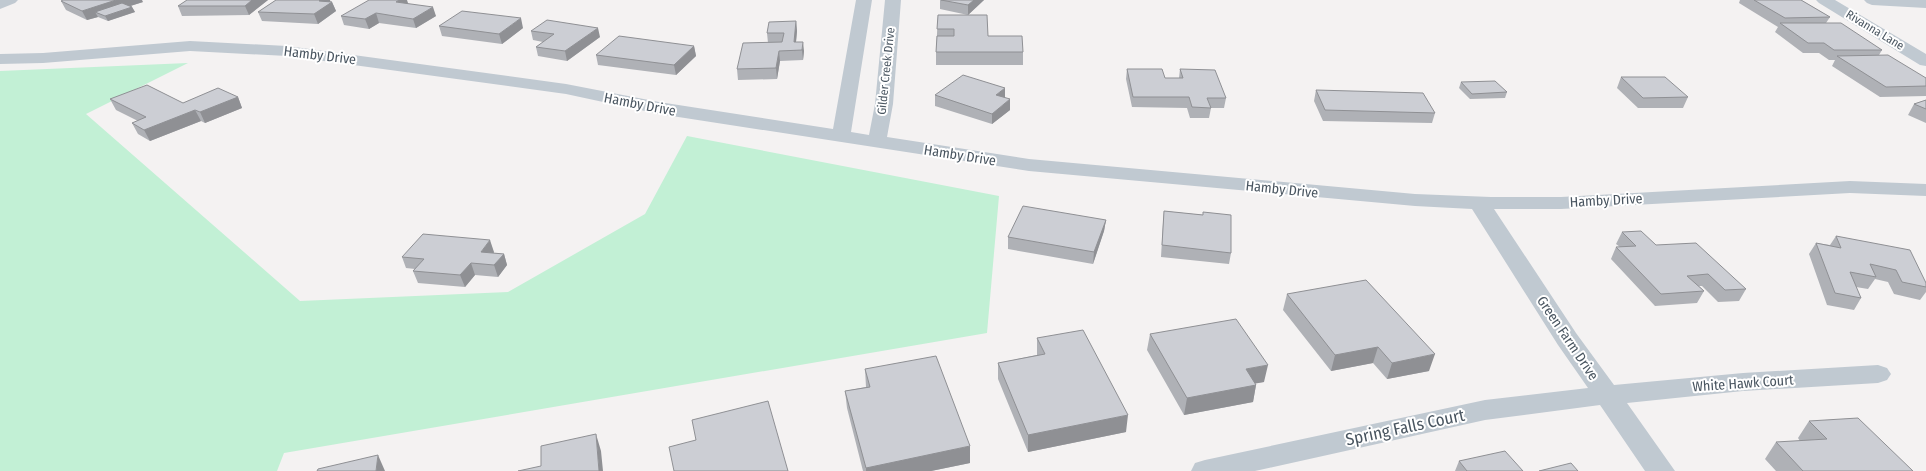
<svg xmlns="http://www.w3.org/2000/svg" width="1926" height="471" font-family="'Fira Sans Condensed',sans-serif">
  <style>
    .green { fill: #c2f0d5 }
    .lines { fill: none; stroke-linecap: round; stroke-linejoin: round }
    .minor { fill: #c0c9d1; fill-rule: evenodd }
    .wall { fill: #afb1b6 }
    .shaded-wall { fill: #8f9094 }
    .building { fill: #ccced4; stroke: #8f9094 }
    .labels { text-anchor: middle; stroke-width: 4; stroke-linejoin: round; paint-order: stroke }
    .far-street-label { font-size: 12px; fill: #495560; stroke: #fff }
    .street-label { font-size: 14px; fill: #495560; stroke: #fff }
    .near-street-label { font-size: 17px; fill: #495560; stroke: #fff }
  </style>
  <rect width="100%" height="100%" fill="#f4f2f2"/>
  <path class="green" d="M188 63 86 114 300 301 508 292 645 214 687 136 999 196 987 333 284 453 277 471H0V71Z"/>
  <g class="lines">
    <path class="minor" d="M0 0H18L15 3 0 9Z
      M856 0H872L851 132 869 135 875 104 885 0H901L893 104 887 137 1029 159 1415 194 1491 197H1561L1850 181 1926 184V196L1850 193 1561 209H1494L1576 333 1614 385 1743 373 1878 365 1887 368 1891 374 1887 380 1878 383 1743 391 1627 403 1675 471H1645L1600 405 1485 420 1255 471H1191L1195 463 1205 460 1485 400 1588 388 1558 345 1472 209 1415 206 1029 171 659 114 566 94 287 56 190 51 43 63 0 64V54L43 53 190 41 287 46 566 84 659 102 833 129Z
      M1816 0H1835L1926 54V66L1920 65 1819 3Z
      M1864 0H1926V8L1872 5 1867 3Z"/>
  </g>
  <path class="wall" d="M187 0H268L249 15 182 16 178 6Z
    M276 0H330V2H332L336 11 318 24 262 21 258 12Z
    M940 0H984L968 15 940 9Z
    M1740 0H1801L1830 17 1826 23 1882 50 1879 55 1926 78V96L1880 97 1832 66 1835 60H1829L1819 53H1803L1775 32 1778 27 1739 3Z
    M61 1 143 2 130 6 132 7 135 12 108 21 98 17 87 20 66 10Z
    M408 4 436 16 416 28 379 23 369 29 344 25 341 16Z
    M938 15 1023 52V65H936V52Z
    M796 21 797 31 796 42 804 51 803 60 780 61 777 79 738 80 737 69 768 43 767 33Z
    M439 26 523 28 502 44 442 36Z
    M531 31 600 37 567 61 538 56 536 47 543 42 533 40Z
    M694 46 696 56 676 75 598 65 596 55Z
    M1127 69 1165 78H1179L1180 69 1226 98 1224 108H1211L1209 118H1190L1187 108 1132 107 1126 79Z
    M1621 77 1688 97 1683 108H1638L1617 88Z
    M1461 82 1507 92 1505 98 1470 99 1459 88Z
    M1316 90 1435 113 1432 123 1323 121 1314 101Z
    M935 95 1010 110 992 124 935 106Z
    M238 97 242 108 205 123 201 121 150 141 138 134 132 123 138 121 116 110 110 99 183 103Z
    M1926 100V123L1908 115 1914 104Z
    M1164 211 1203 215V212L1231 253 1229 264 1161 257 1163 223Z
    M1106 220 1104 231 1093 264 1008 249V237Z
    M1622 232 1656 245 1746 289 1739 301 1718 302 1702 286H1699L1704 291 1697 303 1655 306 1611 259 1616 247H1620L1616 244Z
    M1836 236 1926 283V292L1920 300 1894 294 1888 282 1875 279 1868 289 1856 287 1861 298 1854 310 1827 305 1809 254 1816 243 1830 245Z
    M494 252V253L504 254 507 265 498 277 475 275 465 287 418 283 413 271 415 269 406 268 402 257Z
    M1287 294 1429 371 1387 379 1373 363 1331 371 1283 310Z
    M1150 334 1264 382 1255 383 1256 385 1253 402 1184 415 1147 350Z
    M1037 338 1126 432 1028 452 998 379V363L1037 355Z
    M865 369 970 463 931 471H863L847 408 845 391 866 387Z
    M1809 421 1913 471H1776L1765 459 1776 442 1800 441 1798 438Z
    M1459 461 1523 471H1455Z"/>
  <path class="shaded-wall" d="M116 0H142L143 2 102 15 95 12 98 17 87 20 82 11Z
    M252 0H268L249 15 245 6Z
    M320 0H330L331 3 332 2 336 11 318 24 314 14 319 1Z
    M399 0H407L409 6 396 2Z
    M974 0H984L968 15V5Z
    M132 7 135 12 108 21 105 16Z
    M433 7 436 16 416 28 413 19Z
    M376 13 379 23 369 29 365 19Z
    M521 18 523 28 502 44 499 34Z
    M796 21 797 31 795 52 794 42Z
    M598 28 600 37 567 61 565 51Z
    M803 42 804 51 803 60 802 50Z
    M694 46 696 56 676 75 674 65Z
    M779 51 780 61 777 79 776 68Z
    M1005 88V99L996 95Z
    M238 97 242 108 205 123 200 112Z
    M1010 99V110L992 124V114Z
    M195 110 201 121 150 141 144 130Z
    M1106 220 1104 231 1093 264 1094 252Z
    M490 240 494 252 485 263 481 252Z
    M504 254 507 265 498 277 494 265Z
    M471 263 475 275 465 287 460 275Z
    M1378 347 1373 363 1331 371 1335 355Z
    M1435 354 1429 371 1387 379 1392 363Z
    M1268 365 1264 382 1242 386 1246 369Z
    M1256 385 1253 402 1184 415 1187 398Z
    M1128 415 1126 432 1028 452V435Z
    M596 434 601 451 603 471H599Z
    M970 446V463L931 471H866V468Z
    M378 455 385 471H376Z"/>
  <path class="building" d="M63 0H116L82 11 61 1Z
    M187 0H252L245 6H178Z
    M276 0H320L319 1 332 2 314 14 258 12Z
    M369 0H399L396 2 433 7 413 19 376 13 365 19 341 16Z
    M941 0H974L968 5Z
    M1754 0H1801L1830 17 1785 18Z
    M122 3 132 7 105 16 95 12Z
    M462 11 521 18 499 34 439 26Z
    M938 15H987L988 36H1022L1023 52H936L937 36H954V29H937Z
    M547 20 598 28 565 51 536 47 554 34 531 31Z
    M796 21 794 42H803L802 50 779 51 776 68 737 69 743 43 782 42 784 33H767L769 22Z
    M1780 23H1841L1882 50H1834L1824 43H1808Z
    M619 36 694 46 674 65 596 55Z
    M1888 55 1926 78V86L1886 87 1837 56Z
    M1127 69H1162L1165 78H1183L1180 69 1215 70 1226 98H1207L1211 108 1192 107 1189 97H1133Z
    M963 75 1005 88 996 95 1010 99 992 114 935 95Z
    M1621 77H1665L1688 97 1643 98Z
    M1495 81 1507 92 1472 94 1461 82Z
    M147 85 183 103 218 88 238 97 200 112 195 110 144 130 132 123 146 117 110 99Z
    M1316 90 1423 93 1435 113 1325 110Z
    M1926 100V109L1914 104Z
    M1023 206 1106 220 1094 252 1008 237Z
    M1164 211 1203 215V212L1231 215V253L1162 245Z
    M1641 231 1656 245 1696 243 1746 289 1725 290 1708 274 1687 276 1704 291 1661 294 1616 247 1636 246 1622 232Z
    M423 234 490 240 481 252 504 254 494 265 471 263 460 275 413 271 424 259 402 257Z
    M1836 236 1910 250 1926 283V287L1902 282 1896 270 1870 264 1876 277 1850 272 1861 298 1835 293 1816 243 1841 248Z
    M1366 280 1435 354 1392 363 1378 347 1335 355 1287 294Z
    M1236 319 1268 365 1246 369 1256 385 1187 398 1150 334Z
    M1083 330 1128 415 1028 435 998 363 1045 354 1037 338Z
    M936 356 970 446 866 468 845 391 870 387 865 369Z
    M768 401 788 471H674L669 447 696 440 692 420Z
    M1858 418 1913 471H1803L1776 442 1827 439 1809 421Z
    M596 434 599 471H518L541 466V446Z
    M1505 451 1523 471H1467L1459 461Z
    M378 455 376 471H317L318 469Z
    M1571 463 1578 471H1539Z"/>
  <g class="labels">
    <g class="far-street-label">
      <text transform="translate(1875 30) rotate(31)" y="4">Rivanna Lane</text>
      <text transform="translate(886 71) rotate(-84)" y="4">Gilder Creek Drive</text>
    </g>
    <g class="street-label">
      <text transform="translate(320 55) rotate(7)" y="5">Hamby Drive</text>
      <text transform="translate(640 104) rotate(11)" y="5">Hamby Drive</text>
      <text transform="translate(960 155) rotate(9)" y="5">Hamby Drive</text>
      <text transform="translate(1282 189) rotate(6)" y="5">Hamby Drive</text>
      <text transform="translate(1606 200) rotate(-3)" y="5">Hamby Drive</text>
      <text transform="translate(1568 338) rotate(56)" y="5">Green Farm Drive</text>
      <text transform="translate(1743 383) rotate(-4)" y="5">White Hawk Court</text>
    </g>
    <g class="near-street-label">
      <text transform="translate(1405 427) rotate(-12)" y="6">Spring Falls Court</text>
    </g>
  </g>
</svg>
